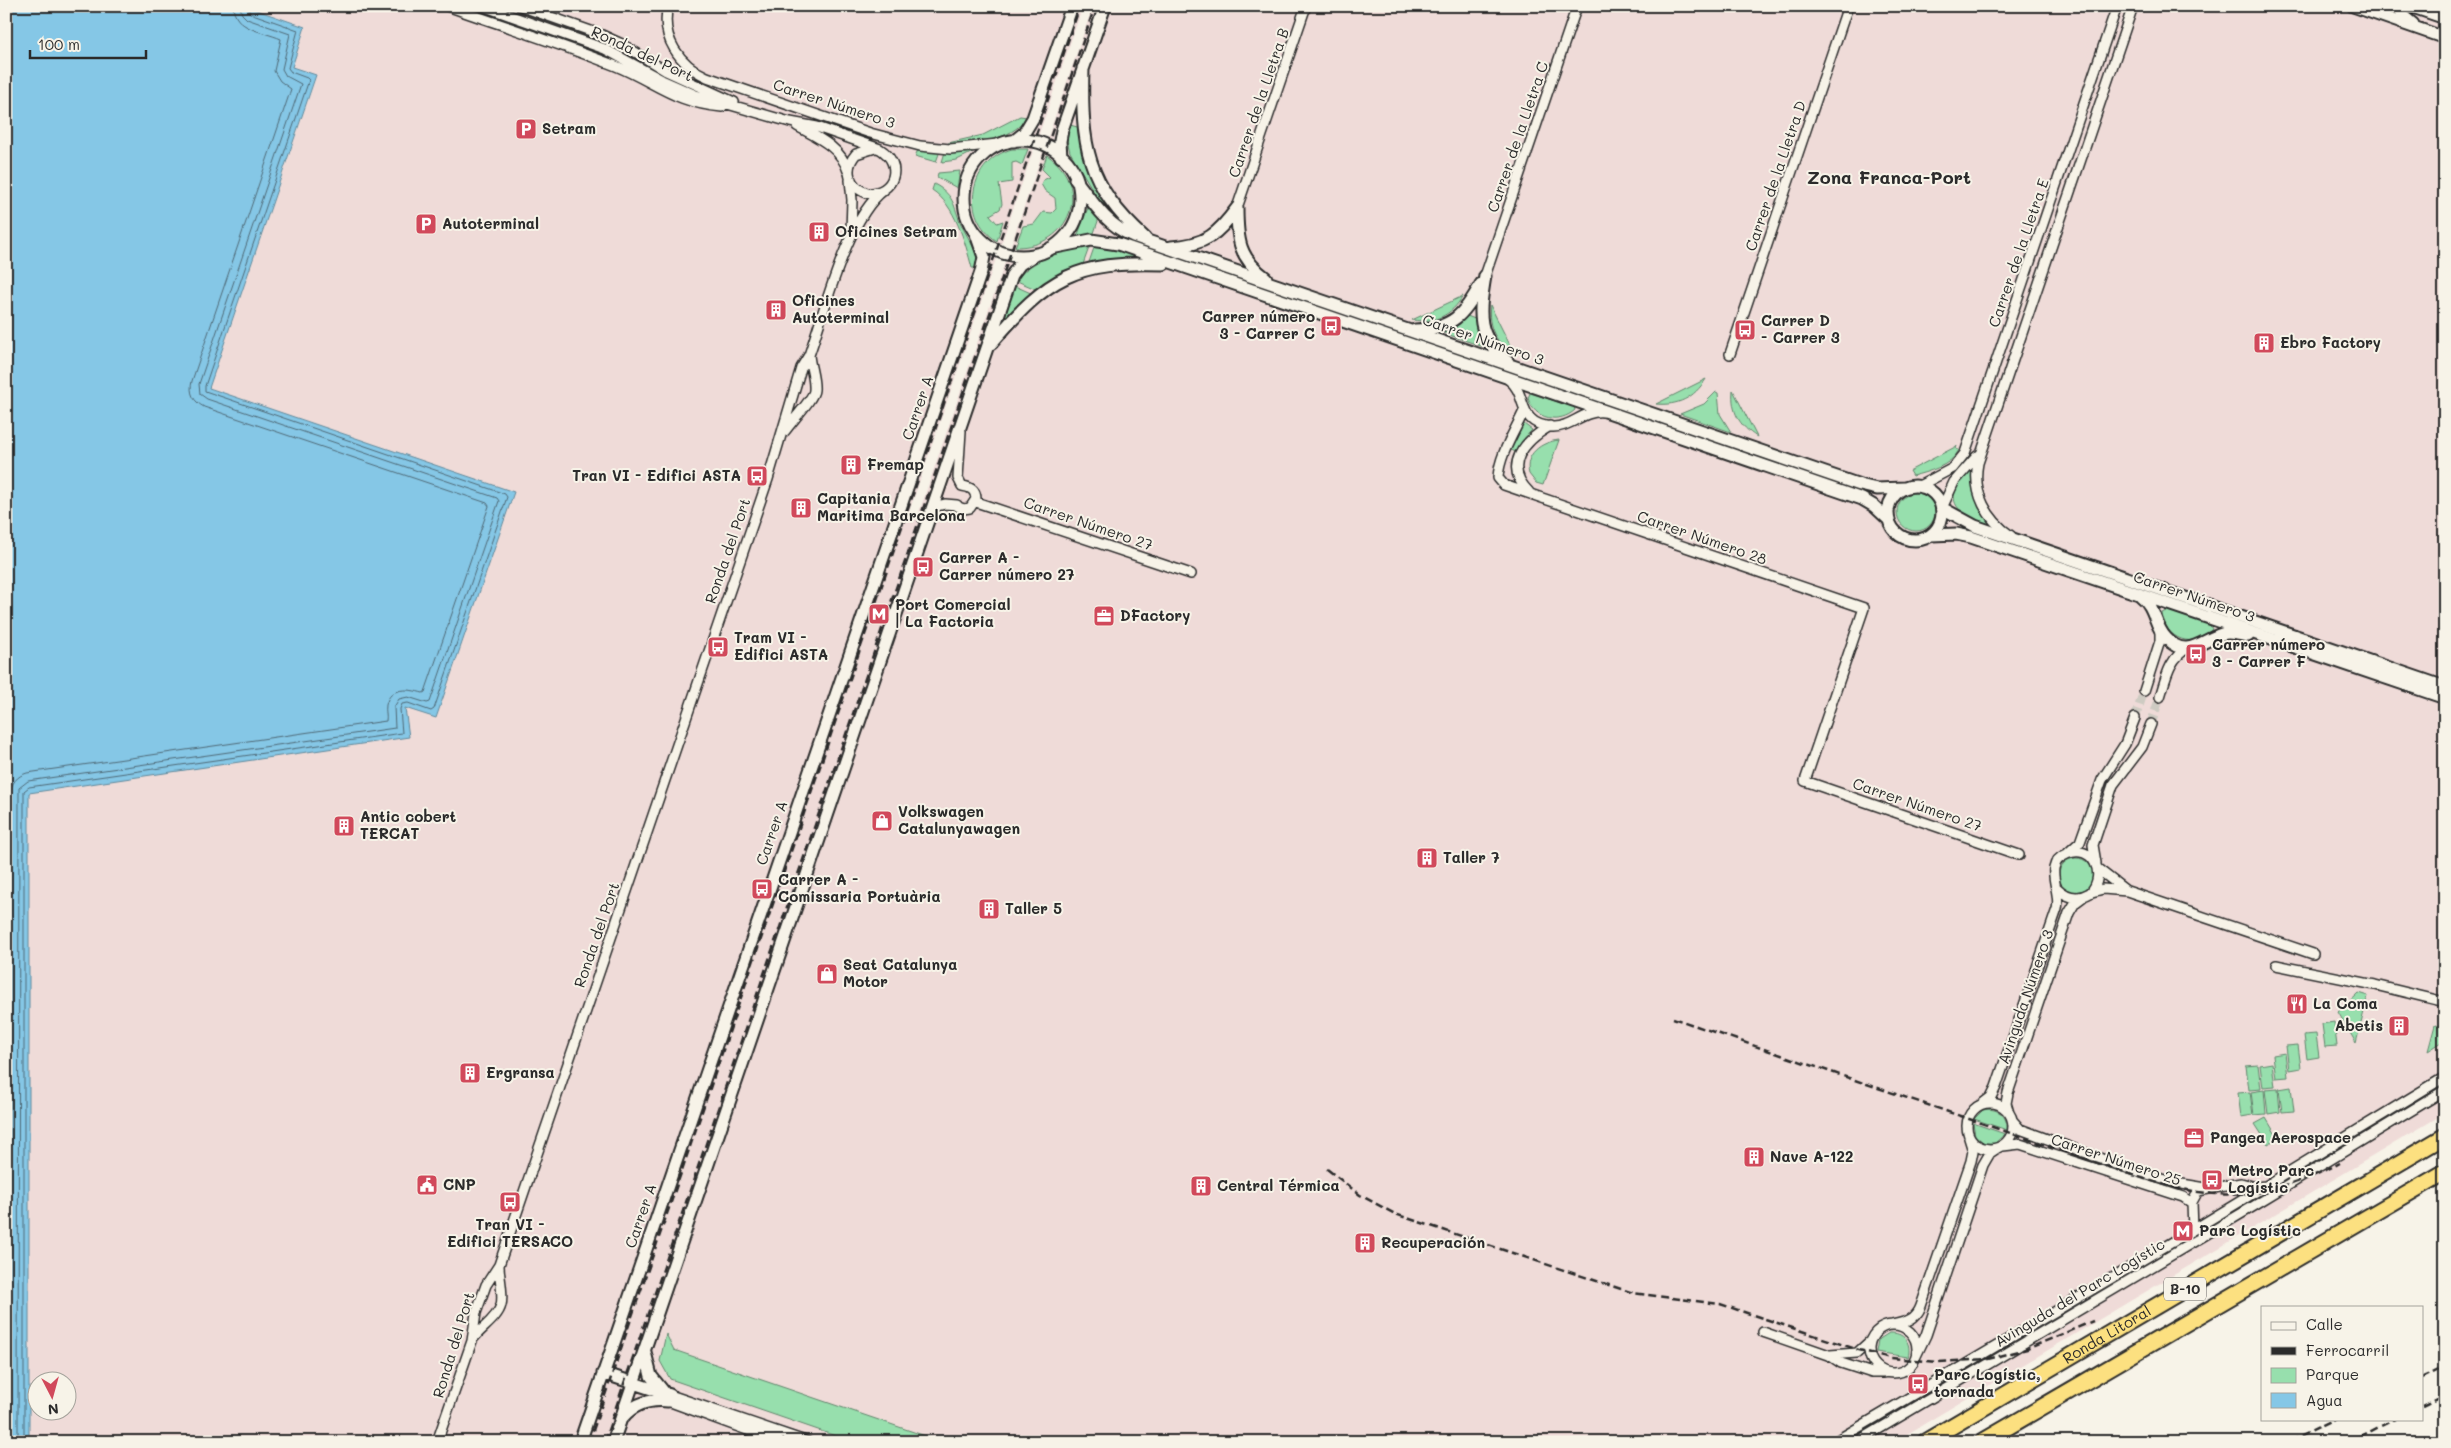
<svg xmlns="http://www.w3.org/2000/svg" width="2451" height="1448" font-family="Mali,sans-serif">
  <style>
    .built { fill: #efdbd8; fill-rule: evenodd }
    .green { fill: #97dfad; stroke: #61856c }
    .water { fill: #85c7e6; stroke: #61899b }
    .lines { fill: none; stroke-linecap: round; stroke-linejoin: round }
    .shore { stroke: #4f6976; stroke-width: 1 }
    .street-tunnel { stroke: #cecbc2; stroke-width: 9; stroke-dasharray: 9 4.5; stroke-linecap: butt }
    .street-casing { stroke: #2b2b2b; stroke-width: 12 }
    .secondary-casing { stroke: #2b2b2b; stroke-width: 15 }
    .highway-casing { stroke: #2b2b2b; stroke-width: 19 }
    .street { stroke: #f7f3e8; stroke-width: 9 }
    .secondary { stroke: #f7f3e8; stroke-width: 11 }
    .highway { stroke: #fce080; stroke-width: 15 }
    .rail { stroke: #2b2b2b; stroke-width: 2.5; stroke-dasharray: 8 4; stroke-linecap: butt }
    .labels { text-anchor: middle; stroke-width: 4; stroke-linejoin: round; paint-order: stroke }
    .shield { fill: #f7f3e8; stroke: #686764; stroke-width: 1 }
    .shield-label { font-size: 14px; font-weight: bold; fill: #2b2b2b }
    .street-label { font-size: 15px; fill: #2b2b2b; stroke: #f7f3e8 }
    .poi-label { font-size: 15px; font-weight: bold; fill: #2b2b2b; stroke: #f7f3e8; text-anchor: start }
    .quarter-label { font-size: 18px; font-weight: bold; fill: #2b2b2b; stroke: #f7f3e8 }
  </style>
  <rect width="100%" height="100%" fill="#f7f3e8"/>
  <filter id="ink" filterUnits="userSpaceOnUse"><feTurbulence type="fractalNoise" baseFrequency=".02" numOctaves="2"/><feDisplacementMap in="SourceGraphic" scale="10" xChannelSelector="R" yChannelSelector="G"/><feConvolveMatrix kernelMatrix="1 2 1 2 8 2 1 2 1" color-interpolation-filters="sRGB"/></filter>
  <g filter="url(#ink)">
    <path class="built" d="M245 6H1083L909 512 918 515 1093 6H2445V1113L1894 1442H29V793L406 708 436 718 513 492 209 388 316 76 292 67 305 27ZM38 1380H68V1410H38Z"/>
    <path class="green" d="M1020 116 1027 117C1011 142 974 143 947 146L948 143 983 135Z
      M1070 125 1081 128 1105 200 1103 207 1070 152 1067 140Z
      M1012 149H1028L1022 165 1016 162 1012 163V182L999 184 1002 204 1000 209 990 215 997 223 1003 221 997 241C959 216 969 161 1012 149Z
      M918 150 940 151 936 162 915 156Z
      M977 150 957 160 942 162 945 152Z
      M1047 155C1093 186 1071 248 1015 247L1023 226 1034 224 1043 212 1052 213 1056 209 1055 198 1045 191 1041 184 1043 180 1050 177 1042 169Z
      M960 171 957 188 937 177 938 173Z
      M934 184C957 196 953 209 963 228 970 242 978 251 978 268H972C965 242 955 205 932 190Z
      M1089 205 1099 218 1093 236 1077 237Z
      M1090 245 1082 267 1038 290 1017 281C1026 260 1069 249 1090 245Z
      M1095 245 1149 257 1088 265Z
      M1015 286 1033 294 1001 327Z
      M1463 296C1451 316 1435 323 1412 320Z
      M1490 305 1515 355C1496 344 1487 327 1490 305Z
      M1467 316 1475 319 1478 332 1487 348 1438 331 1455 324Z
      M1706 379C1694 398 1678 406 1656 404Z
      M1733 390 1757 437C1739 426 1731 411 1733 390Z
      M1716 392 1718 393 1720 414 1731 432 1680 414 1704 404Z
      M1530 393 1574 407 1575 410C1560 424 1534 420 1528 398Z
      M1524 424 1532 430 1522 441 1516 452 1511 450Z
      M1559 440 1543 485 1536 483 1529 474C1524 454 1541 442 1559 440Z
      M1957 446 1956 449 1959 450C1951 466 1928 472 1912 476L1909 471Z
      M1972 470H1973L1993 526C1957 514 1938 501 1972 470Z
      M1897 512a19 19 0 1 1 38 0a19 19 0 1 1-38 0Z
      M2168 610 2209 624 2212 629C2195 651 2164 639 2162 613Z
      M2059 875a17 17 0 1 1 34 0a17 17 0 1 1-34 0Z
      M2358 993 2368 996 2356 1043 2338 1012Z
      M2334 1022 2337 1046 2325 1047 2322 1024Z
      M2435 1025 2445 1028V1040L2428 1051Z
      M2316 1034 2319 1057 2307 1059 2304 1035Z
      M2298 1045 2301 1068 2289 1070 2286 1046Z
      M2285 1053 2288 1077 2276 1078 2273 1055Z
      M2272 1063 2275 1087 2263 1088 2260 1065Z
      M2258 1065 2261 1089 2249 1090 2246 1066Z
      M2291 1087 2294 1111 2282 1112 2279 1089Z
      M2278 1089 2280 1112 2268 1114 2265 1090Z
      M2264 1090 2266 1114 2254 1115 2251 1092Z
      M2250 1092 2253 1115 2241 1117 2238 1093Z
      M1983 1110C1997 1107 2008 1115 2007 1130L1974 1119Z
      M2266 1118 2278 1138 2268 1144 2255 1124Z
      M1973 1123 2005 1134 1995 1143H1984L1975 1135Z
      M1889 1333C1904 1332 1912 1343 1908 1357L1876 1352 1878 1340Z
      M666 1334 674 1350 943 1442H853L670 1379 660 1361Z"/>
    <path class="water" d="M14 6H245L305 27 292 67 316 75 209 388 514 492 436 718 405 708 409 737 29 793V1442H6V14L11 15Z"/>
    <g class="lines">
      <path class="shore" d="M10 1442V794C11 783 17 776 27 773L386 721C387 716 385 711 386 705 390 686 409 689 423 693L425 692 489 506 487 503 204 407C193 401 189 393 192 381L291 89 280 81 274 71 281 39C263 31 234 30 233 6
        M18 1442 19 788 28 781 395 728 394 707 399 699 408 697 427 703 430 702 499 501 497 498 207 399 200 394 199 384 301 84 286 76 282 69 290 34 247 19 242 14 240 6
        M24 1442V791L29 787 402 733 400 709 402 704 408 703 431 711 434 709 507 497 505 494 205 391V386L309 80 307 78 291 72 288 68 298 30 250 13 247 6"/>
      <path class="street-tunnel" d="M2135 718 2144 691
        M2151 724 2160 697"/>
      <g class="street-casing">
        <path id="street" d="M447 6C504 26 561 44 616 66 657 83 675 103 722 107
          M483 6 605 49 662 80 696 95 790 122 817 127 880 149C904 164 895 194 867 193 849 187 843 169 856 154L875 148
          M520 6 602 35 622 44 666 71 734 102
          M668 6C660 38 680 65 707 77L870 133 920 146 950 149 1007 143
          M797 126C817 137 841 147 848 171
          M850 180 852 200 851 232
          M1237 208 1306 6
          M1485 276 1577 6
          M1730 354 1848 6
          M1508 379C1529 394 1515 424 1552 427 1571 428 1583 410 1603 412
          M1524 411C1515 431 1499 455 1498 478L1504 485 1864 608 1805 781 2019 855
          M785 431C791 422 814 398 814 390 815 379 810 367 809 355
          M1919 486 1953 468 1965 453 2117 6
          M1529 492C1502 466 1524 441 1550 426
          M976 502 1191 574
          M957 506 963 509 970 508 976 499C976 490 970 487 962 486L958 478 961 431
          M934 507 945 504 957 505
          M1942 508 1954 482 1977 456
          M2011 536C1987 519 1972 493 1978 463L2133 6
          M2144 691 2160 641V630
          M2160 697C2166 678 2169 658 2188 648
          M2068 853 2080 842 2102 780 2125 744 2135 718
          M2096 863 2093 845 2113 785 2142 747 2151 724
          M2098 869 2125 890
          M2092 892 2103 889 2127 891 2313 954
          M2276 965 2375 985 2445 1002
          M1967 1126a23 23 0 1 1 46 0a23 23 0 1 1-46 0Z
          M1982 1104 1991 1097 1996 1087 2057 909C2062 890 2041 864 2067 854 2092 843 2108 874 2090 893 2078 900 2067 898 2057 888
          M2009 1113 2006 1103 2008 1093 2069 913 2075 903 2083 897
          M2012 1120 2020 1129 2143 1174 2182 1184 2206 1188
          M2003 1146 2020 1144 2183 1197 2192 1203
          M2193 1230 2192 1202 2198 1191 2241 1183 2256 1187 2265 1186
          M1869 1349a24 24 0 1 1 48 0a24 24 0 1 1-48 0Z
          M1892 1325C1906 1322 1916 1320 1921 1306L1971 1161 1973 1151 1969 1138
          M1763 1332 1829 1355 1841 1363 1872 1373H1883
          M473 1339C481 1328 498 1318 501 1305 504 1295 499 1277 499 1265
          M1830 1355 1857 1353 1869 1342
          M1916 1356 1926 1335 1983 1165 1990 1153 1996 1149
          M670 1395 808 1442
          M668 1401 780 1442
          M437 1442 472 1341 476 1313 486 1285 499 1265 768 479 801 368 809 355C825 310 847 218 884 190
          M1834 1442 2193 1230 2445 1077
          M1857 1442 2254 1206 2445 1090"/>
      </g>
      <g class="secondary-casing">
        <path id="secondary" d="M2353 6 2445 38
          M2399 6 2403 16 2413 24
          M2410 6 2445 18
          M1083 68C1081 145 1086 185 1145 238
          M964 198a58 58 0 1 1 116 0a58 58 0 1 1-116 0Z
          M1014 141 1024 133 1033 118 1072 6
          M1061 157 1060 141 1062 130 1105 6
          M1075 179C1092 201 1106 225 1133 236L1860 485 1877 489 1904 488
          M1237 208C1237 240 1239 258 1266 278
          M1171 247C1206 245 1218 234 1237 208
          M1051 248 1091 240 1118 244 1862 499 1874 506 1888 519
          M1485 276C1479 313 1475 336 1508 362
          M1415 330C1452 329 1464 315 1481 284
          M991 344C1049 276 1075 261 1164 264
          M1888 513a27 27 0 1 1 54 0a27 27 0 1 1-54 0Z
          M1942 508 1975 526 2445 687
          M1932 535 1956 534 1971 537 2445 698
          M2141 596C2156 607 2154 626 2166 638 2186 660 2202 640 2222 634 2230 631 2240 635 2248 636
          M645 1352 651 1376 663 1391
          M603 1373 670 1395
          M623 1417C635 1403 650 1399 668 1401
          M580 1442 981 272 984 257 976 234
          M613 1442 1012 275 1020 264 1036 254"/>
      </g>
      <g class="highway-casing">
        <g id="highway">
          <path id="s1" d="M1925 1442 2445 1136"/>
          <path d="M1982 1442 2445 1172"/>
        </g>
      </g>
      <use href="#street" class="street"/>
      <use href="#secondary" class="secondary"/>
      <use href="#highway" class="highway"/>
      <path class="rail" d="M2437 6 2445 14
        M1673 1018 2145 1179C2222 1203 2268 1200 2340 1163
        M1327 1169 1360 1195 1395 1214 1633 1293 1720 1304 1859 1350 1891 1358 1938 1362 1988 1359 2027 1349 2093 1321
        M2422 1378 2445 1367
        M2422 1406 2445 1395
        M589 1442 1080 6
        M604 1442 1095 6
        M2289 1442 2336 1419
        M2349 1442 2395 1419"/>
    </g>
  </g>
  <defs>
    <g id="parking-square" transform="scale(1.125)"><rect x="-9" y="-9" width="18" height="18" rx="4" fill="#d1495b" stroke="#f7f3e8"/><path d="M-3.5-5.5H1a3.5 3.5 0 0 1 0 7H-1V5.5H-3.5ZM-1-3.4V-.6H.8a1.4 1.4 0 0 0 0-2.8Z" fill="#fff"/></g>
    <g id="building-square" transform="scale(1.125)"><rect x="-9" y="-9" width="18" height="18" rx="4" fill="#d1495b" stroke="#f7f3e8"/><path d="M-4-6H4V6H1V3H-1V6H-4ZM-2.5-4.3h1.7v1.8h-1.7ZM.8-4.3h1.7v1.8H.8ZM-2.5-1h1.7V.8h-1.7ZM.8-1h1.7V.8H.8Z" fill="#fff"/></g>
    <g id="bus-square" transform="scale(1.125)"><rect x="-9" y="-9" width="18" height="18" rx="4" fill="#d1495b" stroke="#f7f3e8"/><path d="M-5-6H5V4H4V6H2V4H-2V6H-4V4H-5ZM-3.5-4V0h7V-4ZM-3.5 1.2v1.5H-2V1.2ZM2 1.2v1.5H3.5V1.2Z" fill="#fff"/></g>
    <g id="metro-square" transform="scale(1.125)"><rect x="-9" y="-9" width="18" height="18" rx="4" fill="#d1495b" stroke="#f7f3e8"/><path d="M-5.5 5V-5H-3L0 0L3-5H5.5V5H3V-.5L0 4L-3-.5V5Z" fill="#fff"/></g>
    <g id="office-square" transform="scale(1.125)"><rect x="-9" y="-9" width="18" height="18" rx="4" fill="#d1495b" stroke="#f7f3e8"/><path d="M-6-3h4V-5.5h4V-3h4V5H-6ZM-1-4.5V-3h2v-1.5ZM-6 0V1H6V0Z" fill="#fff"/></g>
    <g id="shop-square" transform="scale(1.125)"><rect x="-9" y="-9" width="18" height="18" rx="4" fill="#d1495b" stroke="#f7f3e8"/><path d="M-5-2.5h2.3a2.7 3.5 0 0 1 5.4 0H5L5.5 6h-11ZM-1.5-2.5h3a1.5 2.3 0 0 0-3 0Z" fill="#fff"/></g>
    <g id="restaurant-square" transform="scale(1.125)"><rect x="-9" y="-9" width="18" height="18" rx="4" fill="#d1495b" stroke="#f7f3e8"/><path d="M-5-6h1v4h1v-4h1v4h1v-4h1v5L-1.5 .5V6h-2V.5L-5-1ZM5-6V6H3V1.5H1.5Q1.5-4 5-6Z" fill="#fff"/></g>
    <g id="civic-square" transform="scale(1.125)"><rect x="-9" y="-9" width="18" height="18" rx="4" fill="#d1495b" stroke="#f7f3e8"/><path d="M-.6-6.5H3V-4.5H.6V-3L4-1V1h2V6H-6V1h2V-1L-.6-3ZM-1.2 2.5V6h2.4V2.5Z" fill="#fff"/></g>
  </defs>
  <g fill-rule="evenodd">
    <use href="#parking-square" x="526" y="129"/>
    <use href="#parking-square" x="426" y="224"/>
    <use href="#building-square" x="819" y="232"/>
    <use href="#building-square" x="776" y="310"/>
    <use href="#bus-square" x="1331" y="326"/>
    <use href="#bus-square" x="1745" y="330"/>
    <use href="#building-square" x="2264" y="343"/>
    <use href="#building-square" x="851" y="465"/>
    <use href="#bus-square" x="757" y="476"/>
    <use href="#building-square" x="801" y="508"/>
    <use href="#bus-square" x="923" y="567"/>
    <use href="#metro-square" x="879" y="614"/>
    <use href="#office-square" x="1104" y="616"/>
    <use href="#bus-square" x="718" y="647"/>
    <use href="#bus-square" x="2196" y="654"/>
    <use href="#shop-square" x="882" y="821"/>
    <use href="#building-square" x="344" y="826"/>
    <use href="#building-square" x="1427" y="858"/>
    <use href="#bus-square" x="762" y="889"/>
    <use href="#building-square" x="989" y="909"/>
    <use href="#shop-square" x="827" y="974"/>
    <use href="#restaurant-square" x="2297" y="1004"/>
    <use href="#building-square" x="2399" y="1026"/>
    <use href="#building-square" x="470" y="1073"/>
    <use href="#office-square" x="2194" y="1138"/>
    <use href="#building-square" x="1754" y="1157"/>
    <use href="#bus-square" x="2212" y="1180"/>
    <use href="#civic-square" x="427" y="1185"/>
    <use href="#building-square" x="1201" y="1186"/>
    <use href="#bus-square" x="510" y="1202"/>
    <use href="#metro-square" x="2183" y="1231"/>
    <use href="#building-square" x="1365" y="1243"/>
    <use href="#bus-square" x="1918" y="1384"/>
  </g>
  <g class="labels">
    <rect class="shield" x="2164" y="1277.5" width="42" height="23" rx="4"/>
    <g class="shield-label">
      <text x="2185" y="1294">B-10</text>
    </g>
    <g class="street-label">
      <text transform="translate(642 54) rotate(25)" y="5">Ronda del Port</text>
      <text transform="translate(1259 103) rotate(-71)" y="5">Carrer de la Lletra B</text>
      <text transform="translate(834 104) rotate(18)" y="5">Carrer Número 3</text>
      <text transform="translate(1518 137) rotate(-71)" y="5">Carrer de la Lletra C</text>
      <text transform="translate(1776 176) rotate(-71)" y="5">Carrer de la Lletra D</text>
      <text transform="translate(2019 253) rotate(-71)" y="5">Carrer de la Lletra E</text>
      <text transform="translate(1483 340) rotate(19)" y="5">Carrer Número 3</text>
      <text transform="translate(918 408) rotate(-71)" y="5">Carrer A</text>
      <text transform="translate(1088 524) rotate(19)" y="5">Carrer Número 27</text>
      <text transform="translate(1702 538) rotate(19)" y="5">Carrer Número 28</text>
      <text transform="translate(728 551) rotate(-71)" y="5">Ronda del Port</text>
      <text transform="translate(2194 597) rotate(19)" y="5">Carrer Número 3</text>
      <text transform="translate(1917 805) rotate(19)" y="5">Carrer Número 27</text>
      <text transform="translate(772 833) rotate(-71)" y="5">Carrer A</text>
      <text transform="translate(597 935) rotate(-71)" y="5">Ronda del Port</text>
      <text transform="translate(2026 997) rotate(-71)" y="5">Avinguda Número 3</text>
      <text transform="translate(2116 1160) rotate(18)" y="5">Carrer Número 25</text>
      <text transform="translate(641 1216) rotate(-71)" y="5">Carrer A</text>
      <text transform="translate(2080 1293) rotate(-31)" y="5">Avinguda del Parc Logístic</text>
      <text dy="5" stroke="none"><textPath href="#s1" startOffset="211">Ronda Litoral</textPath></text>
      <text transform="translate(454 1345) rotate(-73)" y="5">Ronda del Port</text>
    </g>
    <g class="poi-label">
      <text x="542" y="134">Setram</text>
      <text x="442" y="229">Autoterminal</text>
      <text x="835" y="237">Oficines Setram</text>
      <text x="792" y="306">Oficines<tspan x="792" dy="17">Autoterminal</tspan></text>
      <text x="1315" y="322" text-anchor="end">Carrer número<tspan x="1315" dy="17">3 - Carrer C</tspan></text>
      <text x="1761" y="326">Carrer D<tspan x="1761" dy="17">- Carrer 3</tspan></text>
      <text x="2280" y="348">Ebro Factory</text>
      <text x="867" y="470">Fremap</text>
      <text x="741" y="481" text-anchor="end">Tran VI - Edifici ASTA</text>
      <text x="817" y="504">Capitania<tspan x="817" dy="17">Maritima Barcelona</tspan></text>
      <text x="939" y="563">Carrer A -<tspan x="939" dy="17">Carrer número 27</tspan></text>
      <text x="895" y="610">Port Comercial<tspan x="895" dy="17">| La Factoria</tspan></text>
      <text x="1120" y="621">DFactory</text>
      <text x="734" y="643">Tram VI -<tspan x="734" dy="17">Edifici ASTA</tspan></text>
      <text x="2212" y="650">Carrer número<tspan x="2212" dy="17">3 - Carrer F</tspan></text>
      <text x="898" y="817">Volkswagen<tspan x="898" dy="17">Catalunyawagen</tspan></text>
      <text x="360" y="822">Antic cobert<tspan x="360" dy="17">TERCAT</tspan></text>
      <text x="1443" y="863">Taller 7</text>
      <text x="778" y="885">Carrer A -<tspan x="778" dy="17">Comissaria Portuària</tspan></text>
      <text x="1005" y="914">Taller 5</text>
      <text x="843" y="970">Seat Catalunya<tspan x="843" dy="17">Motor</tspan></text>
      <text x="2313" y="1009">La Coma</text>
      <text x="2383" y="1031" text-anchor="end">Abetis</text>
      <text x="486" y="1078">Ergransa</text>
      <text x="2210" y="1143">Pangea Aerospace</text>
      <text x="1770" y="1162">Nave A-122</text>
      <text x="2228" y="1176">Metro Parc<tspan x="2228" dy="17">Logístic</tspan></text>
      <text x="443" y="1190">CNP</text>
      <text x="1217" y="1191">Central Térmica</text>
      <text x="510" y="1230" text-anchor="middle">Tran VI -<tspan x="510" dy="17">Edifici TERSACO</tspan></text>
      <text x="2199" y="1236">Parc Logístic</text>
      <text x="1381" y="1248">Recuperación</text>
      <text x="1934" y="1380">Parc Logístic,<tspan x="1934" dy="17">tornada</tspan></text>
    </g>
    <g class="quarter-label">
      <text x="1889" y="184">Zona Franca-Port</text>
    </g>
  </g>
  <rect width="2451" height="1448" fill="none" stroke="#f7f3e8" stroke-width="25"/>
  <rect x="12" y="12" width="2426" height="1423" fill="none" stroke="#2b2b2b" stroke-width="2" filter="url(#ink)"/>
  <rect x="2261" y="1306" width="162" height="115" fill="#f7f3e8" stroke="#a5a39c"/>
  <rect x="2271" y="1322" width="25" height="8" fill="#f7f3e8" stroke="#a5a39c"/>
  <text x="2306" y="1330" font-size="15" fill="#2b2b2b">Calle</text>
  <rect x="2271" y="1347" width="25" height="8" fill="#2b2b2b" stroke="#a5a39c"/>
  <text x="2306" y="1356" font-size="15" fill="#2b2b2b">Ferrocarril</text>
  <rect x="2271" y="1368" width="25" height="15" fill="#97dfad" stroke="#a5a39c"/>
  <text x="2306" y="1380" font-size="15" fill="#2b2b2b">Parque</text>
  <rect x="2271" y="1393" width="25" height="15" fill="#85c7e6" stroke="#a5a39c"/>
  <text x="2306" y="1406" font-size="15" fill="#2b2b2b">Agua</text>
  <g transform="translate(52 1396) rotate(174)"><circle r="24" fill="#f7f3e8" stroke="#a5a39c"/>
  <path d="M0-4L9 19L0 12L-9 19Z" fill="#d1495b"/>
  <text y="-8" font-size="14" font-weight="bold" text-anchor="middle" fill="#2b2b2b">N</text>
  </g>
  <path d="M30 50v8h116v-8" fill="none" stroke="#2b2b2b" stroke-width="2.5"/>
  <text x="38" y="50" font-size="15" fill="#2b2b2b" stroke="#f7f3e8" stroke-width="4" paint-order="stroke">100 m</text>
</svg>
